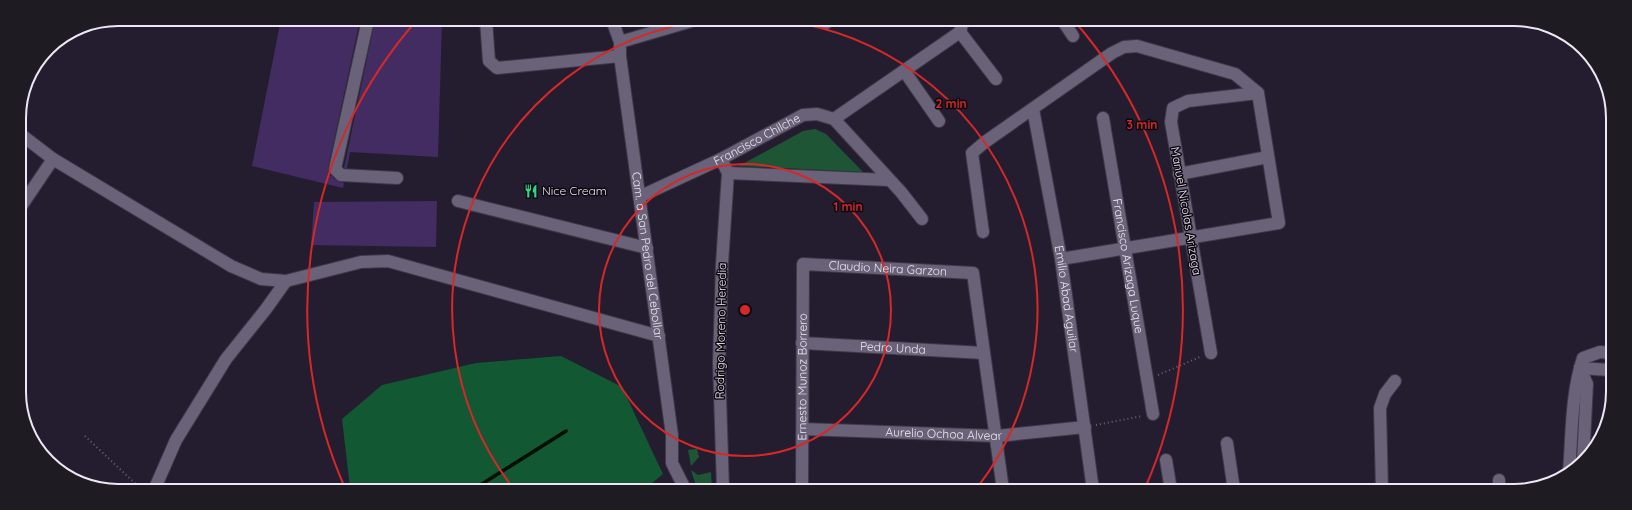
<svg xmlns="http://www.w3.org/2000/svg" width="1632" height="510" font-family="Quicksand,sans-serif">
  <style>
    .green { fill: #1d5535 }
    .forest { fill: #115833 }
    .lines { fill: none; stroke-linecap: round; stroke-linejoin: round }
    .stream { stroke: #000e04; stroke-width: 3.5 }
    .building { fill: #432c61 }
    .minor-casing { stroke: #3e3848; stroke-width: 14 }
    .path { stroke: #676171; stroke-width: 2; stroke-dasharray: 1 3; stroke-linecap: butt }
    .minor { stroke: #6a6278; stroke-width: 12 }
    .ring { fill: none; stroke: #d62828; stroke-width: 2 }
    .labels { text-anchor: middle; stroke-width: 3; stroke-linejoin: round; paint-order: stroke }
    .street-label { font-size: 12px; fill: #ece7f4; stroke: #0c0911 }
    .poi-label { font-size: 12px; fill: #ece7f4; stroke: #0c0911; text-anchor: start }
    .rim { fill: none; stroke: #ece7f4; stroke-width: 2 }
    .centre { fill: #d62828; stroke: #0c0911; stroke-width: 2 }
    .ring-label { font-size: 12px; text-anchor: middle; font-weight: bold; fill: #d62828; stroke: #0c0911; stroke-width: 3; stroke-linejoin: round; paint-order: stroke }
  </style>
  <rect width="100%" height="100%" fill="#241d2f"/>
  <path class="green" d="M815 129 826 134 863 172 739 166 803 131Z
    M697 449 699 457 691 466 688 450Z
    M691 470 698 475 711 472 712 489H697Z"/>
  <path class="forest" d="M561 356 622 387 663 474 645 489 350 488 342 419 382 385 476 363Z"/>
  <g class="lines">
    <path class="stream" d="M474 489 566 431"/>
  </g>
  <path class="building" d="M281 19 360 20 328 168 329 174 336 180 344 183 343 188 252 166Z
    M375 20H442L438 157 350 152 347 168H344Z
    M437 201 436 247 311 245 314 202Z"/>
  <g class="lines">
    <g class="minor-casing">
      <g id="minor">
        <path d="M368 20 335 169 341 175 397 178"/>
        <path d="M486 20 489 61 497 68 620 56"/>
        <path id="s1" d="M612 20 620 42V56L672 435V463L685 489"/>
        <path d="M825 21 826 23"/>
        <path d="M1063 21 1073 36"/>
        <path d="M960 32 996 79"/>
        <path d="M620 42 695 20"/>
        <path d="M905 72 939 121"/>
        <path id="s2" d="M1033 109 1061 259 1093 490"/>
        <path id="s3" d="M1103 118 1153 414"/>
        <path d="M834 119 901 192 922 219"/>
        <path d="M19 133 53 159 231 266 261 279 286 281 361 262 388 261 659 336"/>
        <path d="M721 159 728 173 722 264 719 363 723 489"/>
        <path d="M728 173 889 180"/>
        <path d="M1179 174 1268 157"/>
        <path id="s4" d="M641 196 721 159 803 115 817 114 834 119 960 32 963 21"/>
        <path d="M458 201 647 248"/>
        <path d="M20 208 53 159"/>
        <path d="M983 232 972 153 985 142 1112 53 1124 47 1137 46 1235 74 1258 93 1279 223 1061 259"/>
        <path id="s5" d="M802 343 984 353"/>
        <path d="M1211 353 1171 122 1173 108 1188 101 1258 93"/>
        <path d="M1580 368 1587 384 1583 462"/>
        <path d="M1580 368 1610 370"/>
        <path id="s6" d="M803 429 997 436 1085 427"/>
        <path d="M1227 443 1234 490"/>
        <path d="M1166 460 1171 490"/>
        <path d="M1569 472C1572 434 1571 394 1583 358L1600 352 1610 353"/>
        <path d="M155 488 176 440 226 359 266 309 286 281"/>
        <path id="s7" d="M802 489 803 264 973 273 1003 490"/>
        <path d="M1382 490 1380 408 1385 394 1395 381"/>
        <path d="M1499 491V480"/>
      </g>
    </g>
    <path class="path" d="M1158 375 1200 357
      M1096 425 1142 416
      M85 436 140 488"/>
    <use href="#minor" class="minor"/>
  </g>
  <g class="ring">
    <circle cx="745" cy="310" r="146"/>
    <path d="M513 488A292 292 0 0 1 707 20M786 21A292 292 0 0 1 977 488"/>
    <path d="M345 488A438 438 0 0 1 417 20M1076 23A438 438 0 0 1 1145 488"/>
  </g>
  <defs>
    <g id="restaurant-bare" transform="scale(1.08)"><path d="M-5-6h1v4h1v-4h1v4h1v-4h1v5L-1.5 .5V6h-2V.5L-5-1ZM5-6V6H3V1.5H1.5Q1.5-4 5-6Z" fill="#2fd883" stroke="#0c0911" stroke-width="2.5" paint-order="stroke"/></g>
  </defs>
  <g fill-rule="evenodd">
    <use href="#restaurant-bare" x="531" y="191"/>
  </g>
  <g class="labels">
    <g class="street-label">
      <text dy="4" stroke="none"><textPath href="#s4" startOffset="129">Francisco Chilche</textPath></text>
      <text transform="translate(1186 211) rotate(80)" y="4">Manuel Nicolas Arizaga</text>
      <text dy="4" stroke="none"><textPath href="#s1" startOffset="239">Cam. a San Pedro del Cebollar</textPath></text>
      <text dy="4" stroke="none"><textPath href="#s3" startOffset="150">Francisco Arizaga Luque</textPath></text>
      <text dy="4" stroke="none"><textPath href="#s7" startOffset="310">Claudio Neira Garzon</textPath></text>
      <text dy="4" stroke="none"><textPath href="#s2" startOffset="193">Emilio Abad Aguilar</textPath></text>
      <text transform="translate(721 331) rotate(-89)" y="4">Rodrigo Moreno Heredia</text>
      <text dy="4" stroke="none"><textPath href="#s5" startOffset="91">Pedro Unda</textPath></text>
      <text dy="4" stroke="none"><textPath href="#s7" startOffset="112">Ernesto Munoz Borrero</textPath></text>
      <text dy="4" stroke="none"><textPath href="#s6" startOffset="141">Aurelio Ochoa Alvear</textPath></text>
    </g>
    <g class="poi-label">
      <text x="542" y="195">Nice Cream</text>
    </g>
  </g>
  <path d="M0 0H1632V510H0ZM118 26H1514A92 92 0 0 1 1606 118V392A92 92 0 0 1 1514 484H118A92 92 0 0 1 26 392V118A92 92 0 0 1 118 26Z" fill="#1e1b23" fill-rule="evenodd"/>
  <path class="rim" d="M118 26H1514A92 92 0 0 1 1606 118V392A92 92 0 0 1 1514 484H118A92 92 0 0 1 26 392V118A92 92 0 0 1 118 26Z"/>
  <circle cx="745" cy="310" r="6" class="centre"/>
  <g class="ring-label">
    <text x="951" y="108">2 min</text>
    <text x="1142" y="129">3 min</text>
    <text x="848" y="211">1 min</text>
  </g>
</svg>
